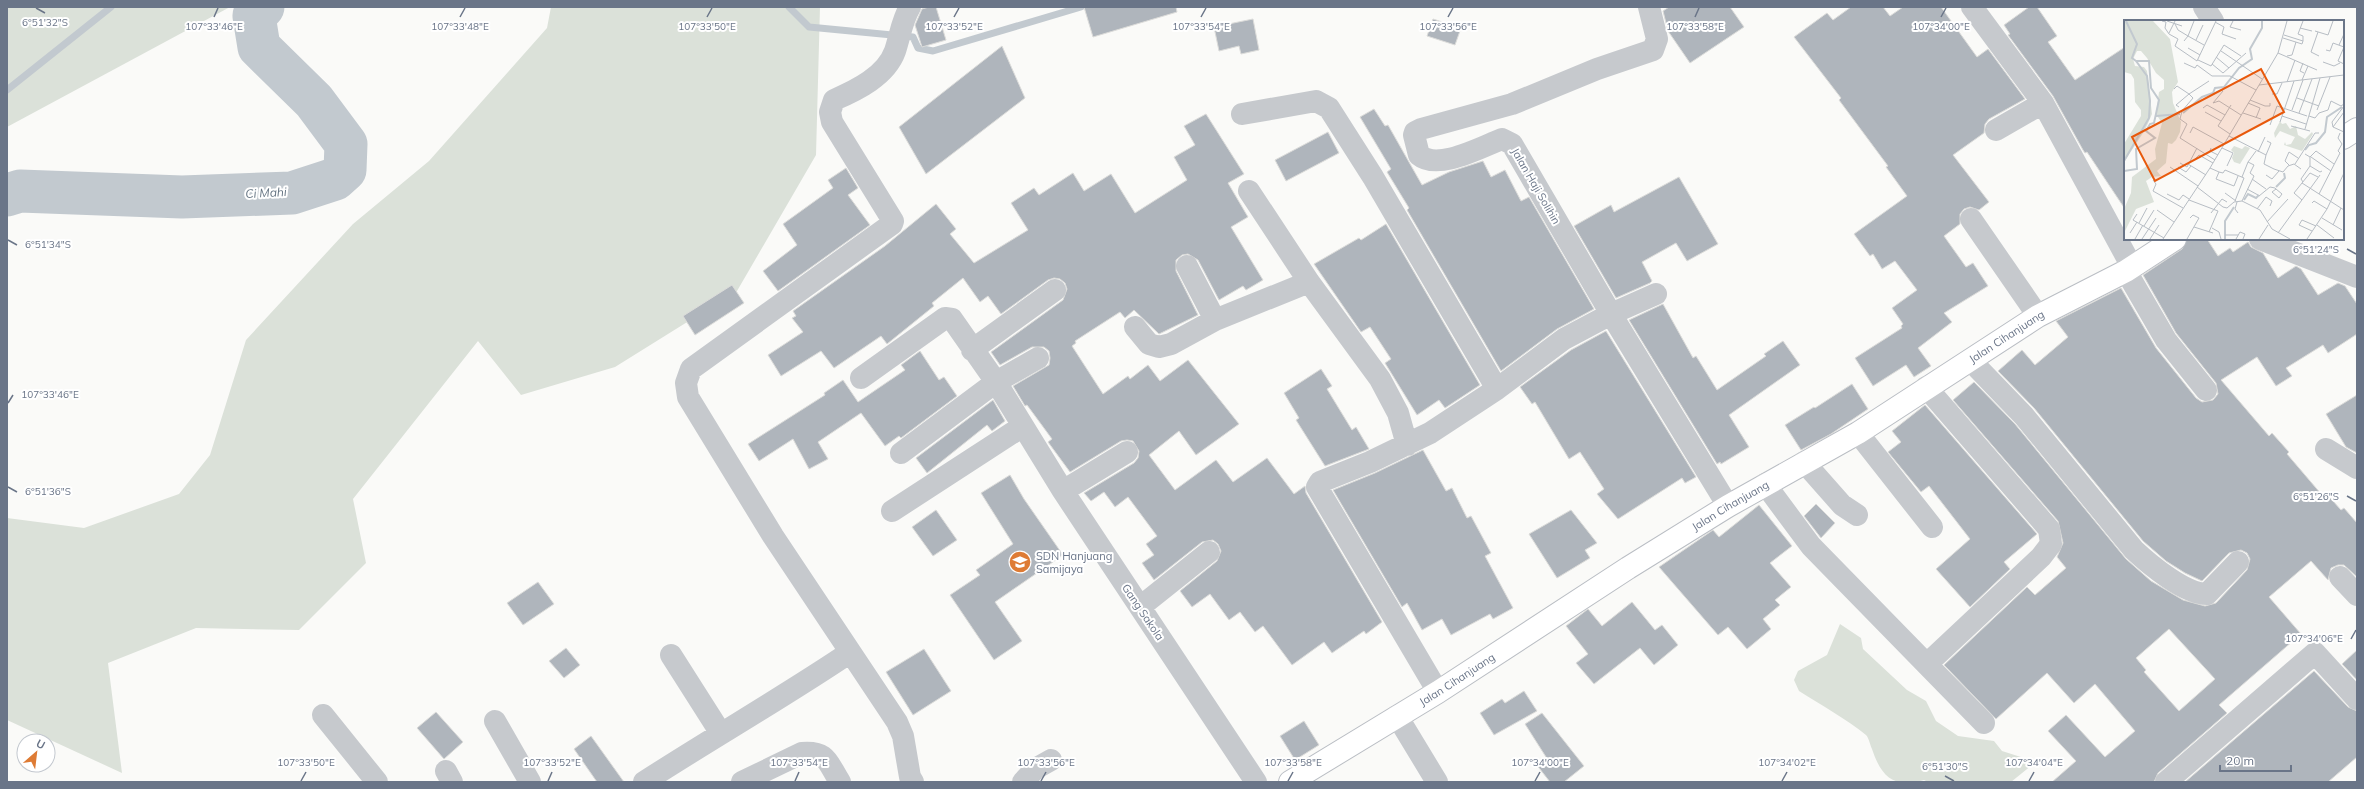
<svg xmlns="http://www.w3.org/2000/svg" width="2364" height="789" font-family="Mulish,sans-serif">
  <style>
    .green { fill: #dbe1d9 }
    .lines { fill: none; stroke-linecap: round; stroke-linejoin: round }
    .stream { stroke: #c2c9cf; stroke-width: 7 }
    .river { stroke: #c2c9cf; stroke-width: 43 }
    .building { fill: #afb5bc; stroke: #dcdcda; fill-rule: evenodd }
    .secondary-casing { stroke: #babec4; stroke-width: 24 }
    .street { stroke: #c6c9cd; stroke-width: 22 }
    .secondary { stroke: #fff; stroke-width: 22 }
    .ticks { fill: none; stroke: #6a7588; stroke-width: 1.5 }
    .labels { text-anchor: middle; stroke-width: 4; stroke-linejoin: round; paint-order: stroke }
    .street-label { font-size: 11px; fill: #6a7588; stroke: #fff }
    .poi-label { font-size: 11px; fill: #6a7588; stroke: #fff; text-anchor: start }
    .water-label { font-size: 12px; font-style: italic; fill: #667583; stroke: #fff }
    .inset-river { fill: none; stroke: #c2c9cf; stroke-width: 2 }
    .inset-road { fill: none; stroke: #b7bdc4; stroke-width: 1 }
    .view { fill: #e8590c; fill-opacity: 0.15; stroke: #e8590c; stroke-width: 2 }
    .inset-edge { fill: none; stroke: #6a7588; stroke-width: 2 }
    .ticks-label { font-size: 10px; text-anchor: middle; fill: #6a7588; stroke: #fff; stroke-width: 4; stroke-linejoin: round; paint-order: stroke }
  </style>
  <rect width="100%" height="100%" fill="#fafaf8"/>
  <path class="green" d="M7 7H230L7 127Z
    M551 7H820L816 155 737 291 615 367 521 395 478 341 353 499 366 563 299 630 196 628 108 663 122 773 7 720V518L84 528 179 494 210 455 246 340 353 224 429 161 547 28Z
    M1840 624 1861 638 1863 649 1907 690 1926 701 1936 721 1958 736 1994 741 2002 751 2024 758 2032 765 2011 782H1928L1924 780C1893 789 1881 776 1872 749 1870 745 1869 738 1866 735 1846 719 1821 705 1799 691L1794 680 1798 671 1827 655Z"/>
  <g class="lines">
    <path class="stream" d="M789 7 809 27 913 37 918 48 933 51 1081 7
      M7 90 111 7"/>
    <path class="river" d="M7 195 20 191 182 197 292 193 335 179 345 170 346 144 314 101 259 47 254 16 263 7"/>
  </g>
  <path class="building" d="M929 7H936L946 40 922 47 915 25 922 9Z
    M1084 7H1176L1177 12 1093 37Z
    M1669 7H1730L1744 27 1690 63 1668 31 1663 11Z
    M1851 7H1883L1890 16 1903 7H1941L1977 57 1988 49 2025 99 1989 119 1985 124 1984 133 1953 155 1989 202 1979 210 1970 207 1964 209 1960 214V224L1944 236 1966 267 1973 263 1988 286 1944 313 1952 322 1918 348 1931 366 1914 377 1906 365 1873 386 1855 358 1902 328 1901 326 1903 324 1892 308 1917 290 1895 261 1882 269 1873 254 1870 256 1854 234 1907 196 1886 167 1888 166 1839 100 1841 98 1794 37 1827 13 1833 20Z
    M2029 7H2037L2057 36 2048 42 2075 80 2125 47V209L2087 152 2085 153 2083 150 2053 96 2008 35 2010 34 2004 25Z
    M1253 19 1259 50 1241 54 1239 46 1219 51 1214 27Z
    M1433 19 1461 28 1455 45 1427 36Z
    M1002 46 1025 98 926 174 899 127Z
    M1374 109 1385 126 1388 125 1422 185 1449 172 1483 161 1491 177 1505 170 1521 201 1529 197 1594 309 1557 329 1501 371 1407 210 1409 208 1387 172 1391 169 1360 117Z
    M1206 114 1244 174 1228 183 1248 217 1231 227 1263 280 1246 290 1243 286 1219 300 1198 260 1188 254 1182 255 1176 260V271L1198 315 1159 334 1134 310 1125 318 1120 312 1075 341 1076 343 1072 346 1103 394 1128 376 1130 379 1148 365 1160 381 1188 360 1239 424 1196 455 1179 431 1149 455 1175 490 1216 460 1233 482 1267 458 1294 494 1305 486 1306 493 1382 622 1366 634 1364 631 1332 653 1324 642 1292 665 1263 626 1255 632 1240 612 1229 620 1210 594 1192 607 1180 591 1217 561 1221 551 1218 544 1213 540 1202 542 1154 580 1142 563 1154 555 1146 544 1157 536 1128 497 1115 507 1104 492 1091 501 1084 493 1134 463 1138 458 1139 451 1133 441 1127 440 1121 441 1070 472 1048 442 1052 439 1027 405 1025 406 1013 386 1049 365 1050 358 1049 351 1044 347H1032L1000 365 991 352 1063 300 1067 289 1065 283 1060 279 1054 278 1048 280 1001 314 988 296 980 302 963 278 932 303 934 306 887 344 881 336 834 368 821 351 781 376 768 355 803 332 792 318 796 316 793 311 885 246 936 204 956 229 950 234 974 263 1028 230 1011 203 1034 188 1039 195 1073 173 1084 191 1111 174 1135 213 1187 180 1174 157 1195 145 1184 126Z
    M1328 132 1339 153 1286 181 1275 160Z
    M846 168 858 188 848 195 870 225 778 291 763 271 797 245 783 224 833 188 828 180Z
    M1679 177 1718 244 1687 261 1676 243 1642 262 1652 281 1650 283 1616 298 1574 226 1611 205 1614 212Z
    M1386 224 1480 385 1445 408 1439 400 1417 415 1385 363 1391 359 1370 327 1361 332 1314 264 1359 238 1361 240Z
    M2187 239H2207L2218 256 2230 248 2233 252 2248 242 2251 247 2263 253 2278 278 2296 266 2301 269 2318 295 2338 283 2345 286 2357 304V334L2328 353 2323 345 2286 368 2292 376 2276 386 2257 357 2221 380 2269 436 2272 433 2289 452 2287 454 2322 495 2325 492 2341 510 2344 508 2357 523V577L2344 565H2338L2331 568 2328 580 2311 561 2269 597 2301 634 2219 705 2227 713 2158 773 2154 782H2052L2076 761 2048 731 2066 715 2105 757 2135 731 2095 684 2074 703 2047 673 1996 719 1944 665 2027 587 2035 595 2066 568 2057 557 2063 543 2058 521 1953 400 1974 382 2015 424 2126 559 2151 581 2183 600 2205 606 2216 603 2247 570 2250 559 2247 553 2241 550 2229 553 2202 581 2185 573 2166 561 2143 541 2034 408 1998 371 2022 350 2035 365 2068 337 2056 321 2121 288 2156 348 2196 398 2202 402 2213 400 2218 394 2216 383 2176 333 2143 275 2182 249ZM2169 629 2215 679 2179 711 2144 672 2146 670 2136 658Z
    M732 285 744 303 695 335 683 316Z
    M1663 304 1693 358 1696 356 1717 390 1766 356 1764 354 1783 341 1800 365 1729 415 1749 447 1721 464 1720 462 1717 464 1629 320Z
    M1606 331 1696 477 1685 483 1682 478 1618 519 1597 494 1604 489 1580 452 1569 459 1535 402 1532 404 1520 387 1571 350Z
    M920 351 939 380 944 377 957 396 901 438 899 436 885 446 861 413 818 442 828 459 809 469 793 439 759 461 748 444 825 395 824 393 843 380 858 402 905 370 901 365Z
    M1321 369 1332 386 1327 389 1352 430 1356 427 1369 449 1325 466 1296 420 1299 418 1284 393Z
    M1852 384 1868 409 1831 434 1801 450 1785 425 1814 407 1815 408Z
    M2357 395V453L2346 447 2326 414Z
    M993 400 1005 421 992 431 987 425 927 473 916 458Z
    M1925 405 2037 534 2004 562 2010 569 1970 607 1936 569 1970 539 1929 486 1921 492 1888 452 1901 442 1892 431Z
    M1423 450 1446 491 1452 488 1467 518 1471 516 1491 553 1485 556 1513 608 1493 619 1490 614 1451 635 1442 619 1422 630 1407 603 1402 607 1333 490 1375 473Z
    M1010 475 1024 499 1063 555 995 602 1022 641 994 660 950 595 980 575 976 570 1013 544 981 493Z
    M1816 504 1835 523 1821 538 1804 516Z
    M1759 505 1792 546 1770 563 1791 587 1775 600 1780 605 1763 619 1771 629 1747 649 1728 627 1718 635 1659 567 1713 530 1719 537Z
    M936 510 957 540 933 556 912 527Z
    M1571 510 1597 543 1585 550 1590 558 1557 578 1529 534Z
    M538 582 554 604 523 625 507 603Z
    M1632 602 1655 630 1662 625 1678 645 1654 665 1640 648 1594 684 1576 663 1588 654 1566 626 1588 609 1602 626Z
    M566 648 580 665 564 678 549 661Z
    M924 649 951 691 913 715 886 672Z
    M2357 650V680L2342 664Z
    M2314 671 2348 707 2357 711V757L2328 782H2185Z
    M1524 691 1537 711 1494 735 1480 713 1502 699 1505 703Z
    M436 712 463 742 444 759 417 728Z
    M1542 713 1584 766 1564 782H1550L1536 764 1546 757 1525 724Z
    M1304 721 1319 745 1295 760 1280 736Z
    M591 736 624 782H597L574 749Z"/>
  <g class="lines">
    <g class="secondary-casing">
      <g id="secondary">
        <path d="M2343 138 2357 129"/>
        <path id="s1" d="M1290 782 1438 692 1628 568 1728 506 1858 433 2038 316 2126 271 2175 239"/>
      </g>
    </g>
    <path class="street" d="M910 7C902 20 900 36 895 51 886 76 857 90 834 100L830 112 832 122 893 221 892 224 691 369 686 383 688 397 773 536 897 722 903 736 910 777 913 782
      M1649 7 1657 39 1653 50 1597 69 1512 104 1421 129 1415 132 1414 135 1419 155C1438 171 1481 147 1502 139L1512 144 1611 314 1728 506
      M1972 7 2043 103 2132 267
      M2204 7 2213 21
      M1242 114 1316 101 1329 108 1373 177 1497 389 1564 339 1611 314 1656 294
      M1996 130 2043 103
      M1249 191 1309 282 1380 379 1398 413 1407 445
      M1971 219 2038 316
      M2260 239 2357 277
      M1187 266 1215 320
      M2126 271 2166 340 2206 390
      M1135 327 1149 344 1159 347 1171 344 1215 320 1309 282
      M972 350 1055 290
      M1971 361 2024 416 2134 550C2150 565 2185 594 2207 594L2238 562
      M861 378 945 318 952 319 996 382 1063 491 1256 782
      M1926 387 2049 529 2051 544 2041 557 1928 663
      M1858 433 1932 527
      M2326 449 2357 468
      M901 453 996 382 1038 358
      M1804 462 1842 505 1857 515
      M1765 484 1811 546 1984 723
      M1063 491 1127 452
      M892 511 1023 426
      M2340 577 2357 595
      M1140 607 1209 552
      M671 655 720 732
      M1438 692 1317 487 1320 482 1370 462 1430 433 1497 389
      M323 715 377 782
      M1397 716 1437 782
      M495 721 530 782
      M446 771 452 782
      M644 782C712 738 782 698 849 653
      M742 782 802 753C828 751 827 762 840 782
      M1023 782 1035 769 1051 760
      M2166 782 2315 653 2357 699"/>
    <use href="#secondary" class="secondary"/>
  </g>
  <path class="ticks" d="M36 8 45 13M214 17 218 8M460 17 465 8M707 17 712 8M954 17 959 8M1201 17 1206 8M1448 17 1453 8M1695 17 1699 8M1941 17 1946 8M8 240 17 245M2347 249 2356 254M8 403 13 395M8 487 17 492M2347 496 2356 501M2351 639 2356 630M1945 776 1954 781M301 781 306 772M548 781 552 772M795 781 799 772M1041 781 1046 772M1288 781 1293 772M1535 781 1540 772M1782 781 1787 772M2029 781 2034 772"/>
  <defs>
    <g id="school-disc" transform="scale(1.15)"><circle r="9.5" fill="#de7b34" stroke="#fff"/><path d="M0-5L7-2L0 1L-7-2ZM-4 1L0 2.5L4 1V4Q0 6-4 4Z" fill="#fff"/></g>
  </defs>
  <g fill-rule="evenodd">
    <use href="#school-disc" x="1020" y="562"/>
  </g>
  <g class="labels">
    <g class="street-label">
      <text transform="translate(1536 186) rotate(60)" y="4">Jalan Haji Solihin</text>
      <text dy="4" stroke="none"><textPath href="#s1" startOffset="844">Jalan Cihanjuang</textPath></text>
      <text dy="4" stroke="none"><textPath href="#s1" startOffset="520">Jalan Cihanjuang</textPath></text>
      <text transform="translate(1143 612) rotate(56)" y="4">Gang Sakola</text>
      <text dy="4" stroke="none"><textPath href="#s1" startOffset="196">Jalan Cihanjuang</textPath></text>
    </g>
    <g class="poi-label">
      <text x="1036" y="560">SDN Hanjuang<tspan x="1036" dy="13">Samijaya</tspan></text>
    </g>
    <g class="water-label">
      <text transform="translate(266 193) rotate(-3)" y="4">Ci Mahi</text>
    </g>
  </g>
  <g transform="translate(2124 20)">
    <rect width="220" height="220" fill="#fafaf8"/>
    <path d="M0 1H29L46 19 54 62 48 72 49 83 57 102 56 112 52 120 48 124 44 123 42 143 33 151 37 156 28 157 22 161 30 182 12 189 0 213V189L7 173 8 157 32 139 31 129 38 103 32 94 35 72 40 69V60L32 53 23 38 17 31H13L9 39 11 46 20 47 23 51 28 94 21 110 0 142V124L17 96V90L11 82 10 59 7 54 0 52ZM156 101 158 104 162 103 166 109 172 106 174 115 181 119 188 112 189 114 178 131 160 125 161 122 162 125 167 124 171 117 156 111 151 118 150 113ZM110 126 118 129 121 126 126 128 116 144 110 142 108 138 110 133 107 130Z" fill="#dbe1d9"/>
    <path class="inset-river" d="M59 93 78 77 89 73 91 68 100 67 115 48 128 39 126 29 138 8V1M32 96 56 94M181 130 185 125 192 123 201 112 203 97 218 87M0 141 25 98 26 81 23 56 12 41M0 151 13 149 12 129 31 118 22 111 26 104 30 103 35 80 27 68 25 41H12L8 38 13 24 2 1M152 167 161 158 160 153M120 180 124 174 132 178 135 175M101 219V201L110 187"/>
    <path class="inset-road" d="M38 1 42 2 41 8 45 14 54 19 51 26 73 41 92 1M43 1 58 6M109 1 106 7 117 10M91 2 100 7 98 14 112 19M51 4 54 10 64 16 70 1M176 8 188 11M191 11 204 15 209 1M194 12 187 32 195 36M45 13 51 1M160 15 179 21M159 18 178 24 179 21M72 20 79 5M60 21 64 16 80 25M179 21V16L174 14 179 1M215 25 220 14M64 28 76 35M202 30 206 31 209 23 220 27 214 41 220 44M97 31 138 59M154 33 193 50M163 36 168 35 172 22M92 37 105 48M74 40 87 46 100 25 117 36M199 42 210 46 216 43M60 43 71 48 73 45M179 43 176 51 180 53M88 44 99 53 122 33M73 45 88 56H106L132 70M178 60 184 46M163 62 171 40M135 65 220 55M50 69 53 66 65 74 85 61M148 74H153L158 63M173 78 195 86M126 80 141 86H146V83M89 83 95 81 117 95M89 83 99 71 96 70 90 73M124 83 136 88 132 98M220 86 208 102 209 107 220 112M55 87 52 85 65 74 69 78 58 91 56 99 63 104 56 118 91 140M79 88 83 85 101 95 107 85M168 90 179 60M193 90 206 57M81 92 97 101M119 93 137 99M175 93 188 59M101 95 94 106 106 114M158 96 182 104M185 96 191 98 195 93 204 90 207 81 217 86 220 84M156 102 170 61M146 105 153 86 183 96M167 106 186 111M209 107 220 92M181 109 196 58M66 113 69 107 100 124M105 116 142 135 140 144 150 149 159 152 164 146 170 144 177 149M87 128 86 131 94 135M98 128 109 133 103 146M134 132 141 117M181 134 186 137V146L196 152 198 151M142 135 147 123 143 121M186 137 192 131 210 144M187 137 207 151M71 139 75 135 89 143M56 143 63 147 73 128M64 144 82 155M171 144 191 113H195M165 145 161 141 165 132 174 138M46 147 74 166M54 147 62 152 67 146M86 148 95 152 92 159 110 166 114 156M95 152 99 153 101 150 120 158 111 181M142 155 148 159 155 151M118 157 124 142M128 159 142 169M29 160 32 164 29 171 59 188M179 162 177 159 186 146M178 163 220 190M73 167 99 187 103 188 110 182 118 181 136 190 148 209 166 219M123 169 134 175M101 173 112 181M43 174 55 180 59 175 65 179M195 174 216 133 214 131 218 124 214 118 216 113M135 176 146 167 151 168 152 169 158 174 155 178 148 172 152 169M65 180 94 191 85 212M178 180 170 173 186 153 194 157M118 181 130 156 126 153 130 145 124 142 132 131M113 182 111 189 114 193M188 183 190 181 203 189M133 189 142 177 148 181 146 186M33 190 50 202M87 193 98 179 103 182M13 194 9 200 40 218M198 198 218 210M143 202 164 179M15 203 23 188M193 205 210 218M209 205 217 188M20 206 30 190M70 207 89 213M88 208 95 212 97 219M188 211 175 205 178 200 192 206M6 213 13 202M154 213 196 155M101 215H114M11 219 19 205M18 219 32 198M26 219 35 205M39 219 86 148 154 33 163 1M63 219 75 198 69 195 66 198M112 219 116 212 121 214 119 219M135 219 144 205M183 219 203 189 220 153"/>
    <path class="view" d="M137 49 160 92 31 161 8 117Z"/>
    <rect width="220" height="220" class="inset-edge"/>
  </g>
  <g class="ticks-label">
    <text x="45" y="26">6°51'32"S</text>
    <text x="214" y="30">107°33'46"E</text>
    <text x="460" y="30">107°33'48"E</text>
    <text x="707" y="30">107°33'50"E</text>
    <text x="954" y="30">107°33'52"E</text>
    <text x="1201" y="30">107°33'54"E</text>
    <text x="1695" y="30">107°33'58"E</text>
    <text x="1941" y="30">107°34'00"E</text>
    <text x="1448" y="30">107°33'56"E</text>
    <text x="48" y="248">6°51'34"S</text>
    <text x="2316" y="253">6°51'24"S</text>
    <text x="50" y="398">107°33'46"E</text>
    <text x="48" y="495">6°51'36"S</text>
    <text x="2316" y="500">6°51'26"S</text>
    <text x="2314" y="642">107°34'06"E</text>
    <text x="306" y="766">107°33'50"E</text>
    <text x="552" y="766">107°33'52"E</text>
    <text x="799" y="766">107°33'54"E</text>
    <text x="1046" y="766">107°33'56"E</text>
    <text x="1293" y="766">107°33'58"E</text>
    <text x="1540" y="766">107°34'00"E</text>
    <text x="1787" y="766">107°34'02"E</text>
    <text x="2034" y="766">107°34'04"E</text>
    <text x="1945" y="770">6°51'30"S</text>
  </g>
  <rect width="2364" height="789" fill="none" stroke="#6a7588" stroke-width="16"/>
  <g transform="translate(36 753) rotate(28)"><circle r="19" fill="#ffffff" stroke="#c3c8cf"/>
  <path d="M0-3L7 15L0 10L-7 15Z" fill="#de7b34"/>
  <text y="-6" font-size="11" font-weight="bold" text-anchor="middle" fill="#6a7588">U</text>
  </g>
  <path d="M2220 765v6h71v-6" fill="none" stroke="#6a7588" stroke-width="2"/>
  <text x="2226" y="765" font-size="12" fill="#6a7588" stroke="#ffffff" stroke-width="3" paint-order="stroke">20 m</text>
</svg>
